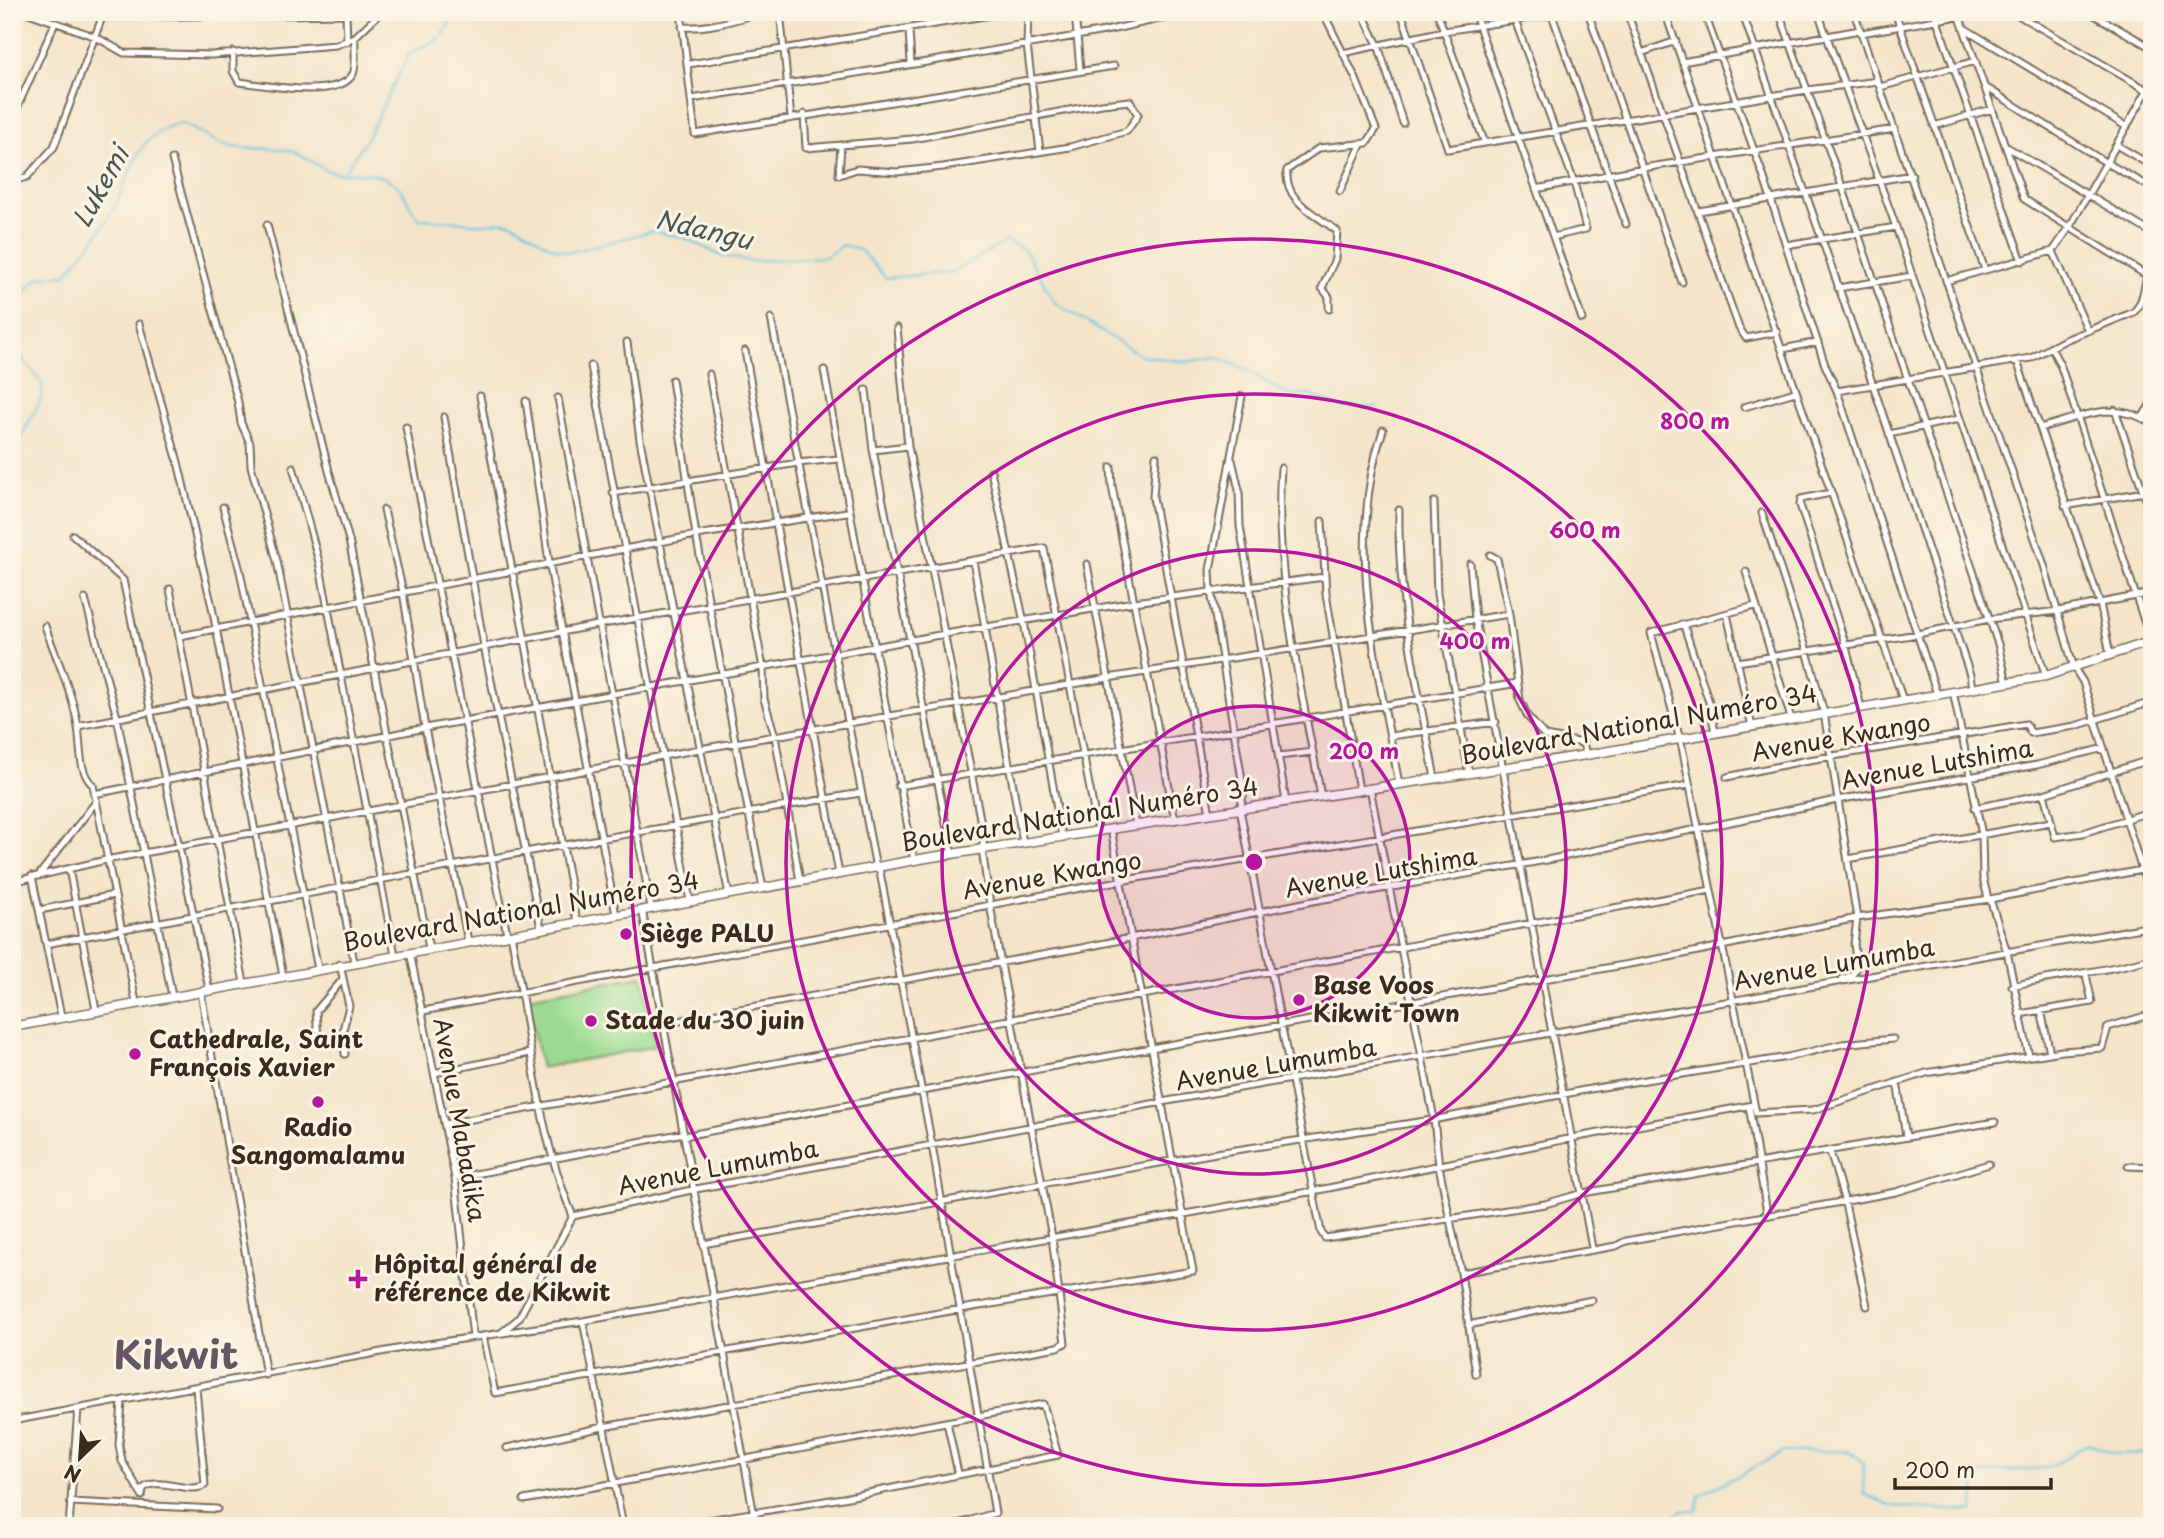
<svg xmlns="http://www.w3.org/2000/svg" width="2164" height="1538" font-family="'Playpen Sans',sans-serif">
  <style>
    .green { fill: #9cdc92; stroke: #6c8358; stroke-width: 2 }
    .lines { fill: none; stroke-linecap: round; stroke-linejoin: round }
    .stream { stroke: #5fc1dd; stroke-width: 2 }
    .minor-casing { stroke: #7c6b5a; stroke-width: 9 }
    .secondary-casing { stroke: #7c6b5a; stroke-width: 11 }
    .minor { stroke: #fff; stroke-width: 5 }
    .secondary { stroke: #fff; stroke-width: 8 }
    .ring { fill: none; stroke: #b5179e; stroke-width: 3.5 }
    .poi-dot { fill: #b5179e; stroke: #fcf5e5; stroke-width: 2.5 }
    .labels { text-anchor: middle; stroke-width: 6; stroke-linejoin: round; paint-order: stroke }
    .street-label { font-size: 24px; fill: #3b2a1e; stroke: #fcf5e5 }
    .poi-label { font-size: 24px; font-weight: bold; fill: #3b2a1e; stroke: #fcf5e5; text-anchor: start }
    .water-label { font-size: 26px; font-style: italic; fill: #465757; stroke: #fcf5e5 }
    .town-label { font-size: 38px; font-weight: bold; fill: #665665; stroke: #fcf5e5 }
    .centre { fill: #b5179e; stroke: #fcf5e5; stroke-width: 3.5 }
    .ring-label { font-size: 21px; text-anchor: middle; font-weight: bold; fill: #b5179e; stroke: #fcf5e5; stroke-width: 6; stroke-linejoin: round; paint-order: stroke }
  </style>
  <rect width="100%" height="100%" fill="#fcf5e5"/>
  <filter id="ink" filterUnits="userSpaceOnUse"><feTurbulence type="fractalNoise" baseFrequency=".0143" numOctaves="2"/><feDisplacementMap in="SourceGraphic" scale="14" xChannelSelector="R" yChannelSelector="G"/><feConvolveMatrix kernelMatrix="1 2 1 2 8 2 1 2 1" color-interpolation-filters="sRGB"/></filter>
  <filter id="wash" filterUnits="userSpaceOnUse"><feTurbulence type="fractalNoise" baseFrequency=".00686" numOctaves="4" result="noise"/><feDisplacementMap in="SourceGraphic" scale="28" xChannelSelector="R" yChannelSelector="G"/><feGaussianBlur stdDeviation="1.57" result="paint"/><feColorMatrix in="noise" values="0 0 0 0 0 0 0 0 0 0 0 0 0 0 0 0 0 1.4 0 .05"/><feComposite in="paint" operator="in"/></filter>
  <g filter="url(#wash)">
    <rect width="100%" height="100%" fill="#f4e5ca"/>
    <path class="green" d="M642 976 656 1046 541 1068 527 997Z"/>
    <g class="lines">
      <path class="stream" d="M346 169 367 138 409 54 437 40 446 31 454 12
        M12 326 21 312 22 294 40 277 65 275C84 253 103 230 116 204 134 168 135 134 181 123 201 132 218 146 240 148 260 150 274 146 294 152 307 156 320 170 333 172 353 175 377 169 395 184 407 193 409 209 419 219 440 220 459 221 480 224 491 225 499 219 512 223 532 231 547 250 570 252L653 231 685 238 722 256 750 261 826 257 842 245 860 250 886 278 953 272 1006 241 1025 250 1055 303 1140 355 1185 362 1217 357 1249 371 1286 394 1310 395 1343 408 1378 407
        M12 345 42 383V397L12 455
        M1674 1526 1675 1516 1682 1511H1697L1700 1495 1784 1452 1850 1451 1863 1463 1864 1494 1892 1506 1963 1511H1974L1975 1483 1979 1475C2001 1468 2022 1472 2045 1467 2063 1463 2073 1451 2089 1443 2118 1457 2119 1455 2152 1452"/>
    </g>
  </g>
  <g filter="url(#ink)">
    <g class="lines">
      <g class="minor-casing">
        <path id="minor" d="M26 12 96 37 124 53 212 55 336 45 355 37 381 12
          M681 12 695 134 1114 66
          M780 12 791 118
          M1028 12 1027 45 1040 151
          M1075 12 1080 70
          M1323 12 1355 77 1376 129 1367 143 1319 148 1287 170C1284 202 1316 214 1337 231L1335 259 1322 288 1329 297V309
          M1362 12 1378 45 1403 123
          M1401 12 1448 149 1807 90 1878 81
          M1437 12 1484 141
          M1474 12 1582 319
          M1512 12 1574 182 1586 229 1553 237
          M1551 12 1626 224
          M1588 12 1682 282
          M1627 12 1739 328 1746 338 1777 332
          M1665 12 1903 700
          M1704 12 1763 175 1825 365 1837 391 1937 694
          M1742 12 1873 385 1970 675 1972 688
          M1779 12 1842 186 1998 644 2007 683
          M1818 12 1896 227 2046 676
          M1854 12 2043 562 2074 668 2083 682 2152 902
          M1895 12 1985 270
          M1934 12 2022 261
          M1958 12 2024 199 2146 275
          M2013 12 2147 90
          M2089 12 2152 48
          M104 17 346 14 347 42
          M682 27C706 29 730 21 753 15 763 13 770 17 780 13
          M1964 28 2127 127
          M909 29 911 64
          M1861 33 1959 16
          M233 52V71L239 82C264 85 339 100 353 74 357 66 354 47 355 37
          M1343 53 1444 31 1568 12
          M1641 53 1676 41
          M1682 62 1860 30
          M689 64 1009 12
          M1880 87 1976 61
          M1987 88 2105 162 2152 188
          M691 99 927 62 1105 31 1159 19 1216 12
          M804 114 806 148 912 139 1102 104 1130 101 1138 115 1127 131 1070 147 943 167 897 172 857 169 839 175 841 145
          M12 119 55 23
          M1934 126 1992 109
          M2118 146 2152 166
          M2007 147 2152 233
          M172 159 238 402 241 423 250 443 251 466 277 561 354 962
          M12 181 27 177 54 147 104 12
          M1536 189 1643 168 1895 129
          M1340 191 1361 145
          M1699 211 1912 175
          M267 225 329 471 349 540 429 948
          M1786 245 1896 227
          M2053 251 2088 331
          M1946 281 2053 251 2069 228 2152 82
          M1838 288 1912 276
          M771 318 876 868
          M139 324 178 462 212 607 283 976
          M627 342 640 440 729 895
          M2051 347 2061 367 2151 642
          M1783 349 1818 342
          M745 351 839 874
          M2017 361 2100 603 2110 655
          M591 366 690 901
          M824 370 914 861
          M709 374 763 668 764 699 775 736 800 881
          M672 380 696 535 763 888
          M866 390 873 450 952 855
          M1837 391 2031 358 2065 340 2134 312C2146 300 2143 279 2152 264
          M480 396 577 922
          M1242 396 1210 570 1211 591 1244 792 1240 809 1321 1232 1325 1238 1545 1204 1583 1193 1995 1122
          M558 398 651 908
          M526 401 549 562 616 915
          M1744 407 1795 392
          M2115 410 2152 517
          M444 417 484 646 541 928
          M2142 418 2152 402
          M406 427 507 934
          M2040 428C2082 417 2111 399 2152 423
          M1383 430C1344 544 1378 669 1399 784
          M1889 434 1959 419
          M873 450 908 446
          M1156 456 1153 497 1210 814
          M1232 460 1239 490 1240 526 1286 802
          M293 467 319 562 395 955
          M1111 467 1112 486 1175 820
          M1281 468C1273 576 1302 690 1321 796
          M991 471 1024 622 1062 837
          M613 493 798 463 838 459
          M1831 493 1801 499 1800 505 1845 643 1861 707
          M1434 502 1437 594 1469 773
          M2065 506 2144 492
          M223 507 240 571 318 969
          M384 510 403 592 425 728 468 941
          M1399 510C1397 601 1418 689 1435 778
          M1762 513 1807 651 1824 713 1857 918 1854 944 1857 968 1852 975 1842 979
          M1322 521 1326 594 1359 790
          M73 535 123 580 209 989
          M1490 555 1497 559 1509 614 1520 700 1528 717 1545 736 1583 743 1586 755
          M973 560 1023 843
          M1087 564 1136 825
          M1470 564 1475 619 1592 1248
          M1746 572 1791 718
          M170 589 244 983
          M85 599 117 717 172 996
          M1755 606 1651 633 1682 747 1756 1113 1813 1110 1926 1073 2062 1051 2102 1048 2108 1027 2152 1014
          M1727 614 1752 727
          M45 626C56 658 73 693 78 727 81 744 78 773 93 785L136 1002
          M1684 626 1709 702 1715 732
          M180 636 696 535 847 512
          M1737 662 1918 634 1989 619 2058 611 2152 593
          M1953 691 1982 835 1983 878 1988 899
          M78 726 597 625 1044 548 1098 832
          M1390 736 1496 722
          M1279 756 1313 752
          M1727 777 1803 761 2026 724 2031 733 2075 726 2152 702
          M898 786 1518 683
          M1370 788 1434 1119 1439 1166 1461 1273 1476 1374
          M94 794 425 728 945 634 1134 602 1324 577
          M2044 794 2055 837 2083 833 2152 811
          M1975 808 2044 794 2152 759
          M1848 859 2051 822
          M879 867 932 1145 995 1513 952 1526
          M69 869 96 1010
          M39 875 95 803
          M32 876 61 1016
          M12 882 106 860 700 749 1108 678 1509 614
          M1990 899 2007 952 2029 1056
          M642 909 756 1526
          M40 910 114 895
          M511 934C530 1028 535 1127 573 1216
          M46 944 525 852 860 793
          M410 952 455 1178 473 1337
          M340 964 349 1006 343 1030 345 1054
          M2012 986C2060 974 2104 973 2152 958
          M201 992 266 1375
          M2041 1010 2050 1053
          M423 1011 1102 884 1689 785
          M2019 1014 2092 1002 2086 975
          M663 1026 690 1018 1081 948 1313 901 1547 860 1837 800 2037 765 2104 748
          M318 1038 316 1011 343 979
          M434 1073 530 1053
          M1897 1082 1906 1136
          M1749 1106 1767 1213
          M445 1124 1711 890
          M684 1136 1151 1048 1669 957 1857 918 1990 899 2152 868
          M1830 1152 1844 1199 1867 1306
          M2128 1166 2152 1167
          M455 1178 684 1133
          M573 1216 696 1189 1162 1102 2152 926
          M703 1244 1216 1153 1438 1119 1590 1089 1788 1057 1842 1044 1893 1039
          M1461 1273 1616 1246 1626 1241 1896 1192 1989 1164
          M583 1321 623 1526
          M1468 1325 1592 1300
          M501 1333 519 1318 573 1216
          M483 1336 495 1393 961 1309 1193 1271 1111 829
          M122 1401 119 1445 122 1461 141 1494
          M12 1421 408 1347 583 1321 1314 1191 1572 1138 1753 1105
          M947 1422 958 1473
          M507 1448 603 1427 1058 1347 1065 1343 1052 1237 990 905 982 849 984 839 908 446 897 328
          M142 1496 143 1489C158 1475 188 1495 205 1485L196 1388
          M524 1500 1043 1404 1058 1455 843 1498 672 1526
          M70 1502 217 1509
          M29 1525 39 1526
          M69 1526 78 1409"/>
      </g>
      <g class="secondary-casing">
        <path id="secondary" d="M12 1027 926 858 1586 755 2046 676 2152 641"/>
      </g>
      <use href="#minor" class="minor"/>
      <use href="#secondary" class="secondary"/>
    </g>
  </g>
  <circle cx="1254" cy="862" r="156" fill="#b5179e" fill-opacity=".12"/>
  <g class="ring">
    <circle cx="1254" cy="862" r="156"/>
    <circle cx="1254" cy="862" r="312"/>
    <circle cx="1254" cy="862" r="468"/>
    <circle cx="1254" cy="862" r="623"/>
  </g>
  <g class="poi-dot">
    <circle cx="626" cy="934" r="7"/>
    <circle cx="1299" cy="1000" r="7"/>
    <circle cx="591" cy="1021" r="7"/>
    <circle cx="135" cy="1054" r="7"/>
    <circle cx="318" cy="1102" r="7"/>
    <path d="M354.5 1268.5h7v7h7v7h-7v7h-7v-7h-7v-7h7z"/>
  </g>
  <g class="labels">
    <g class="street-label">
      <text transform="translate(1639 725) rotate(-10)" y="8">Boulevard National Numéro 34</text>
      <text transform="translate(1841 738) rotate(-10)" y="8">Avenue Kwango</text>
      <text transform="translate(1937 765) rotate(-10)" y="8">Avenue Lutshima</text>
      <text transform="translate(1080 815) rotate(-9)" y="8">Boulevard National Numéro 34</text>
      <text transform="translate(1381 873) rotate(-10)" y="8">Avenue Lutshima</text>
      <text transform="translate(1052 876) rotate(-10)" y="8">Avenue Kwango</text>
      <text transform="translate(521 912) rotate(-10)" y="8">Boulevard National Numéro 34</text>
      <text transform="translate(1834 965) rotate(-10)" y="8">Avenue Lumumba</text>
      <text transform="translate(1276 1065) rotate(-10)" y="8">Avenue Lumumba</text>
      <text transform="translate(459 1120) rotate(80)" y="8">Avenue Mabadika</text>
      <text transform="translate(718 1168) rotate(-11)" y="8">Avenue Lumumba</text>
    </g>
    <g class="poi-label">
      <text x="640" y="942">Siège PALU</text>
      <text x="1313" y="994">Base Voos<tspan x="1313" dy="28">Kikwit Town</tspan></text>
      <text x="605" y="1029">Stade du 30 juin</text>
      <text x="149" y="1048">Cathedrale, Saint<tspan x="149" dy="28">François Xavier</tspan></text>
      <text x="318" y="1136" text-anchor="middle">Radio<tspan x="318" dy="28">Sangomalamu</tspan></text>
      <text x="374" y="1273">Hôpital général de<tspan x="374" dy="28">référence de Kikwit</tspan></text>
    </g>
    <g class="water-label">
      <text transform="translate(101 187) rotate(-61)" y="9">Lukemi</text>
      <text transform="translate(704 230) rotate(13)" y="9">Ndangu</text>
    </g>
    <g class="town-label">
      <text x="176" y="1369">Kikwit</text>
    </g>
  </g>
  <circle cx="1254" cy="862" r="10" class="centre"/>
  <g class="ring-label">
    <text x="1695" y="429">800 m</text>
    <text x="1585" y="538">600 m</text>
    <text x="1475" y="649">400 m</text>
    <text x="1364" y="759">200 m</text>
  </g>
  <rect width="2164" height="1538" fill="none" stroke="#fcf5e5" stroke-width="42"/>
  <g transform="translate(80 1458) rotate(205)" stroke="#fcf5e5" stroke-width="5" paint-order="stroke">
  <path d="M0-5L12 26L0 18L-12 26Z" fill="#3b2a1e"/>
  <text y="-10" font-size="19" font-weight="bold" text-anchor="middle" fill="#3b2a1e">N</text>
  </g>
  <path d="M1895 1478v10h156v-10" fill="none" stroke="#3b2a1e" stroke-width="3.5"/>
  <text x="1905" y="1478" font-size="21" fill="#3b2a1e" stroke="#fcf5e5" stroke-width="5" paint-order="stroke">200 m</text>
</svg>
